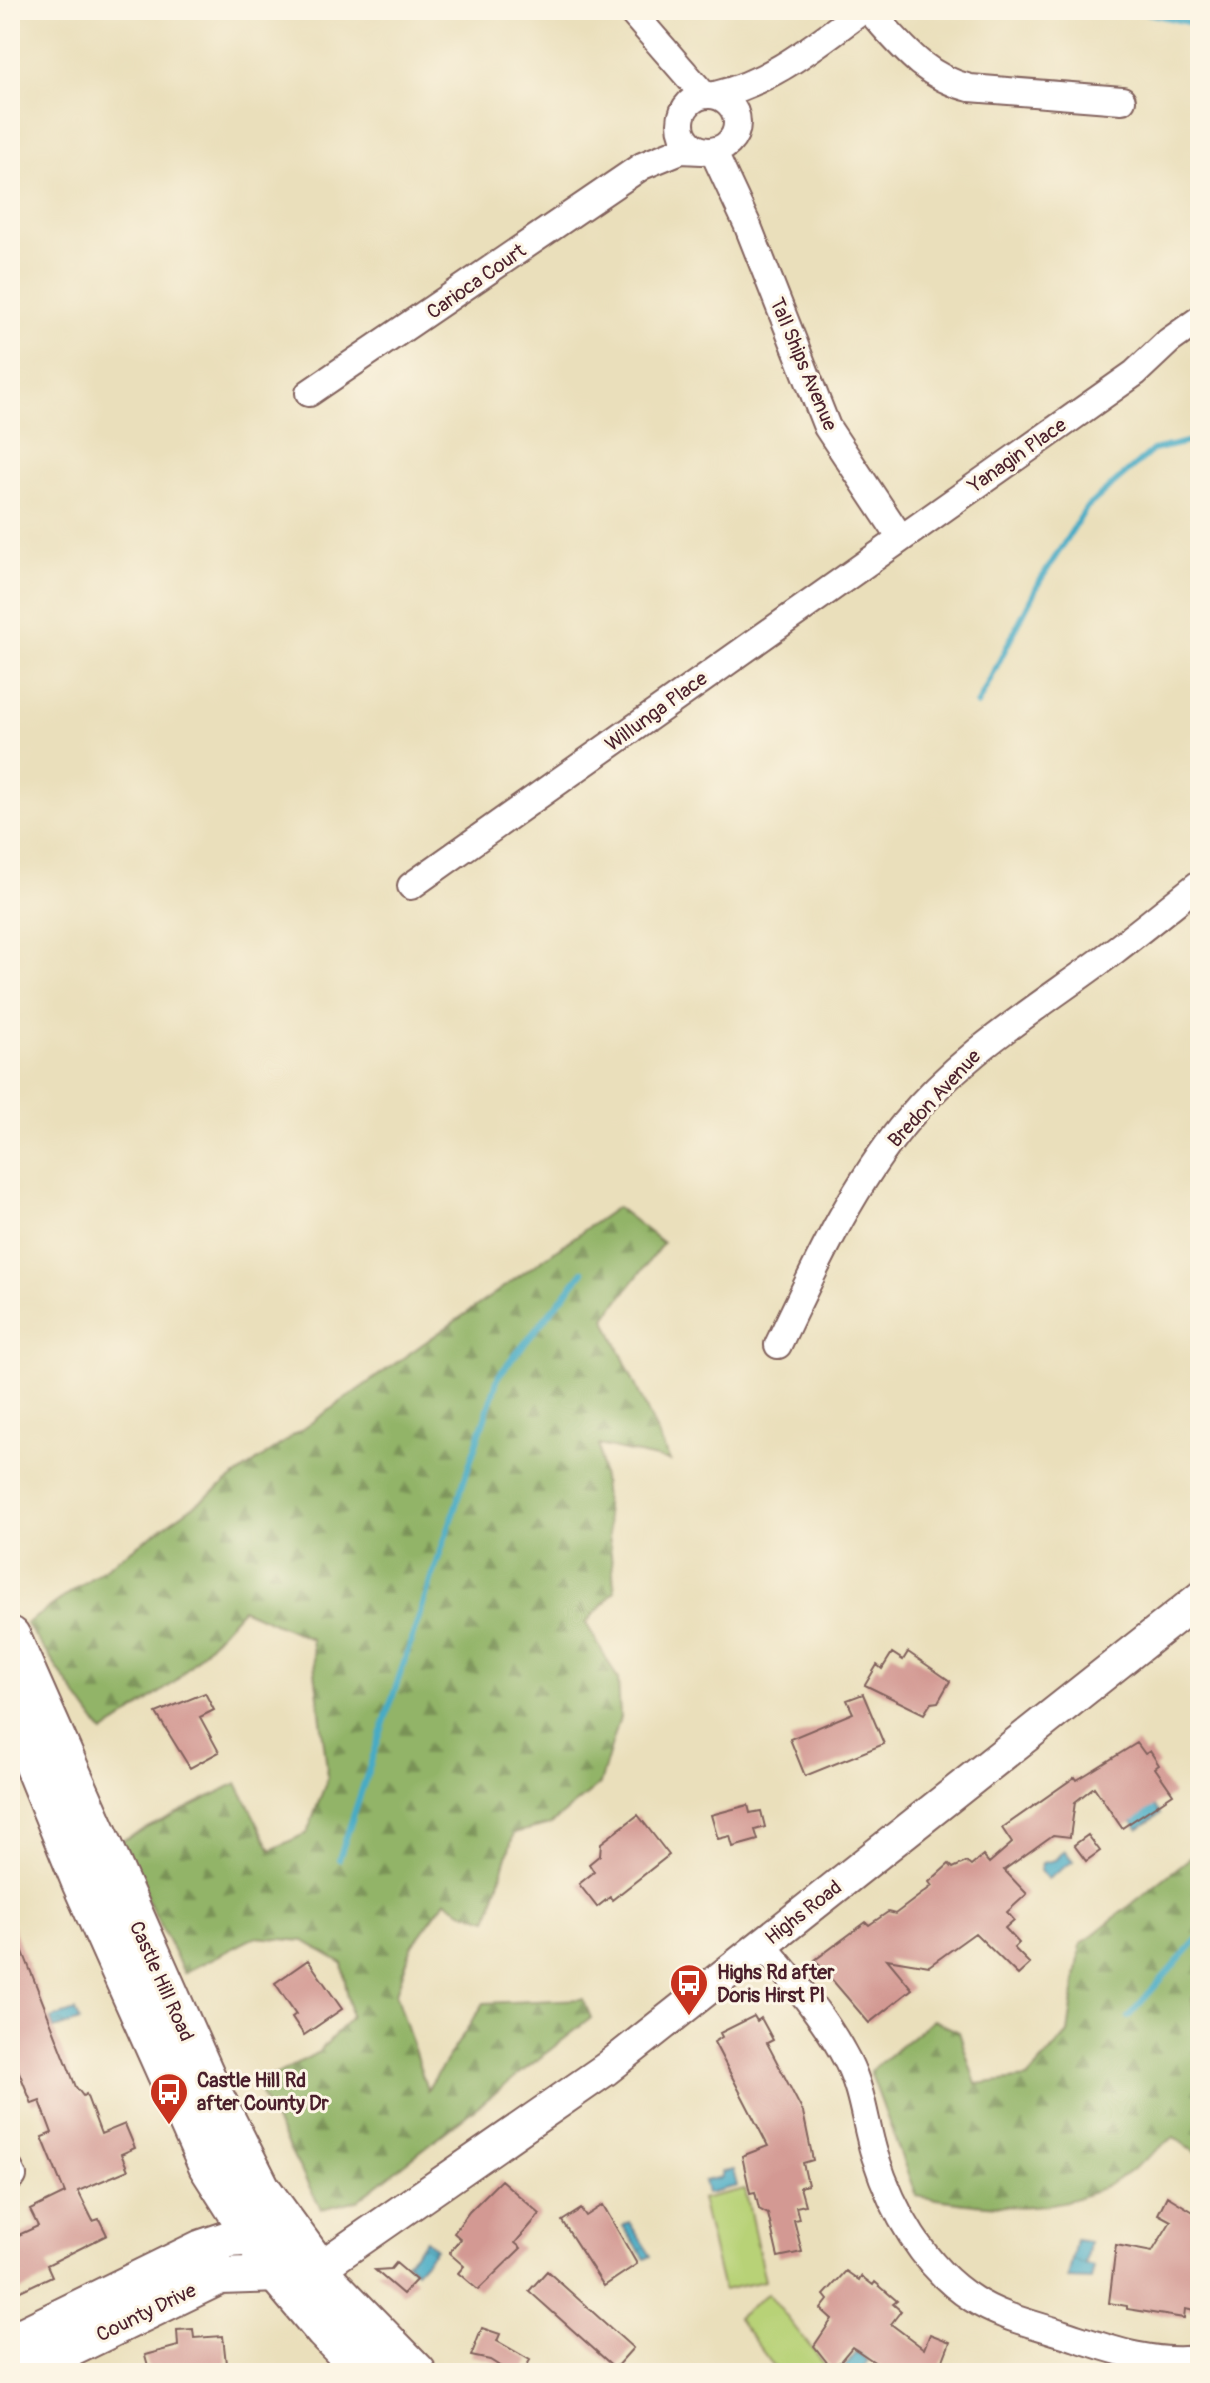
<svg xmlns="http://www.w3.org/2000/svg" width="1210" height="2383" font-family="Pangolin,sans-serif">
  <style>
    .grass { fill: #b8d277; stroke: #817851; stroke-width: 2 }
    .forest { fill: url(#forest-firs); stroke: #6e6a4a; stroke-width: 2 }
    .water { fill: url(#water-ripples); stroke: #486578; stroke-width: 2 }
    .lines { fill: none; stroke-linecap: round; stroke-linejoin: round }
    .stream { stroke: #46abc5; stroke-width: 6 }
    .building { fill: #d39993 }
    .minor-casing { stroke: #82625d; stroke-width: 30 }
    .tertiary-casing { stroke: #82625d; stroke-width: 36 }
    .secondary-casing { stroke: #82625d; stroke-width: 40 }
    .primary-casing { stroke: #82625d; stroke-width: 44 }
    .minor { stroke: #fff; stroke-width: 26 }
    .tertiary { stroke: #fff; stroke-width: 32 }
    .secondary { stroke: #fff; stroke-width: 36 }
    .primary { stroke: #fff; stroke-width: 40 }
    .labels { text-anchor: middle; stroke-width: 6; stroke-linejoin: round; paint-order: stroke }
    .street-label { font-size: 20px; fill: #4a1f2b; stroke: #fcf5e5 }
    .poi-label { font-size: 20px; font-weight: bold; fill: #4a1f2b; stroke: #fcf5e5; text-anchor: start }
  </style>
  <defs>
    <pattern id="forest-firs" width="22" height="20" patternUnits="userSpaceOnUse" patternTransform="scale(2)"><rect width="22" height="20" fill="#92b468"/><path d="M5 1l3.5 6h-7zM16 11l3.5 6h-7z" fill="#799256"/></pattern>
    <pattern id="water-ripples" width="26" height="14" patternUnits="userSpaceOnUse" patternTransform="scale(2)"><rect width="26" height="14" fill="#46abc5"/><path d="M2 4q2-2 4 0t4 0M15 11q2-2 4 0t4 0" fill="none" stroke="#3c8ba0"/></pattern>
  </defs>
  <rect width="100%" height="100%" fill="#fcf5e5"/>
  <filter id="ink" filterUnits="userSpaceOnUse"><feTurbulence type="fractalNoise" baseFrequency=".0125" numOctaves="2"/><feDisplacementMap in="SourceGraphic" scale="16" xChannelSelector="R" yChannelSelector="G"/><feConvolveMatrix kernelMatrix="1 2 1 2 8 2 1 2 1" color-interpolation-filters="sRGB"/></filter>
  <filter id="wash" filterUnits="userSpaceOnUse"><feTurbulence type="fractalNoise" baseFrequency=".006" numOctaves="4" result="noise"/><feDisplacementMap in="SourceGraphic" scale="32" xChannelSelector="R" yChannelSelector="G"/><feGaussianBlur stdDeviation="1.8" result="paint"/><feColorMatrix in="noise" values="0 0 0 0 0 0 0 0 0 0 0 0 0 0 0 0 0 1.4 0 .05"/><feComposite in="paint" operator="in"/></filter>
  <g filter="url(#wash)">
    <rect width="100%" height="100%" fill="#eadfbb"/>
    <path class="grass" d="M745 2189 765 2281 723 2290 701 2199Z
      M768 2293 826 2367 819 2373H779L737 2318Z"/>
    <path class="forest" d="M617 1207 663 1243 605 1318 670 1461 599 1445 615 1591 586 1623 618 1679 620 1717 600 1784 551 1824 514 1833 488 1919 461 1911 446 1900 412 1946 396 1993 427 2090 484 2003 583 1999 591 2018 358 2200 321 2209 256 2085 319 2052 351 2017 342 1963 304 1941 255 1937 184 1973 119 1842 237 1783 271 1850 307 1833 328 1777 311 1639 242 1609 175 1682 103 1733 26 1624Z
      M1200 1850V1993L1192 1998 1196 2021 1200 2025V2156L1174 2137C1156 2150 1139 2166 1120 2178 1056 2220 987 2206 916 2196L870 2071 933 2020 959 2032 976 2084 1027 2078 1068 2033 1081 1944Z"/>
    <path class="water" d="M1152 1802 1160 1814 1138 1829 1129 1818Z
      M1064 1850 1073 1861 1048 1879 1040 1871 1042 1863 1055 1860Z
      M75 2011 79 2021 54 2029 51 2019Z
      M733 2170 737 2186 707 2193 704 2181 722 2177V2172Z
      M629 2222 651 2256 645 2259 623 2226Z
      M426 2240 436 2249 416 2271 406 2262Z
      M1076 2240 1089 2242 1085 2265 1094 2267 1091 2280 1068 2279Z
      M857 2352 868 2361 858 2373H840Z"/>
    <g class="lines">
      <path class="stream" d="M1135 10 1200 25
        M977 705 1040 581 1087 507 1153 450 1200 439
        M339 1859 499 1375 583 1272
        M1128 2017 1200 1936"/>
    </g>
    <g id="blocks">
      <path class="building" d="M908 1652 950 1681 938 1702 931 1703 924 1714 865 1685 877 1665 882 1669 892 1653 903 1660Z
        M205 1693 214 1710 200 1717 219 1752 190 1768 156 1713Z
        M863 1694 884 1744 805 1776 790 1739 853 1713 847 1700Z
        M1137 1743 1145 1754 1150 1751 1159 1765 1155 1768 1173 1794 1122 1828 1094 1787 1075 1802 1070 1837 1053 1835 1004 1870 1027 1894 1007 1912 1014 1920 1005 1928 1019 1943 1014 1948 1030 1964 1018 1975 975 1933 929 1966 887 1959 912 1989 869 2023 815 1960 866 1922 869 1925 888 1912 895 1914 932 1886 929 1882 949 1864 953 1868 966 1862 971 1866 983 1856 989 1863 1012 1843 1002 1828 1075 1777 1077 1780Z
        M748 1805 750 1813 761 1811 765 1827 755 1830 758 1840 733 1847 730 1836 718 1839 711 1815Z
        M638 1815 669 1855 612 1900 610 1897 597 1907 579 1884 594 1872 589 1864 600 1855 601 1843Z
        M1088 1835 1100 1851 1086 1861 1074 1845Z
        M11 1921 76 2087 83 2096 86 2094 101 2134 125 2124 135 2148 121 2154 128 2170 78 2191 93 2221 99 2219 107 2235 47 2265 52 2276 10 2296V2239L38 2226 30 2210 65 2193 42 2137 52 2133 40 2101 32 2104 10 2050Z
        M308 1960 342 2009 304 2035 292 2017 296 2014 275 1983Z
        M754 2016 757 2021 761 2018 773 2040 767 2043 803 2112 813 2160 803 2163 808 2185 800 2187 805 2205 796 2207 799 2219 794 2220 802 2252 778 2257 768 2214 759 2209 755 2192 750 2193 742 2156 768 2146 714 2042 722 2037 720 2033Z
        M501 2180 540 2214 515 2243 521 2248 478 2290 458 2273 464 2266 449 2253 461 2239 454 2233 469 2212Z
        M1167 2196 1200 2216V2312L1185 2309 1184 2318 1127 2309V2306L1109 2303 1116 2245 1152 2252 1171 2221 1158 2214Z
        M603 2205 637 2264 604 2286 562 2221 581 2209 586 2216Z
        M396 2263 416 2280 403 2294 375 2270 391 2269Z
        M547 2271 633 2348 615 2368 529 2291Z
        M846 2271 859 2280 861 2276 873 2285 875 2282 897 2301 893 2304 901 2311 891 2324 924 2349 930 2334 950 2342 938 2373H891L852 2347 833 2370 814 2346 832 2319 821 2309 828 2300 824 2295Z
        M482 2328 500 2334 497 2341 530 2360 522 2373H511L490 2360 471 2356Z
        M193 2329 194 2338 223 2336 227 2373H150L145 2355 178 2346 177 2330Z"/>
    </g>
  </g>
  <g filter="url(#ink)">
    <use href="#blocks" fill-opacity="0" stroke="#82625d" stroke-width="2"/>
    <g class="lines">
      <g class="minor-casing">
        <path id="minor" d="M630 10 704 95
          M869 10C900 44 924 77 970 88L1122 100
          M681 123a28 28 0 1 1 56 0a28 28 0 1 1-56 0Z
          M715 95C772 82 816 44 863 10
          M713 151 747 224 827 427 900 537
          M309 393 642 166 681 150 702 151
          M411 886 1135 373 1169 341 1200 319
          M778 1345C815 1268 849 1191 904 1124 962 1052 1041 1006 1114 951 1143 929 1171 906 1200 883
          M762 1944C793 1981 826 2019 848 2062 863 2092 865 2125 875 2156 892 2210 924 2268 973 2299 1000 2317 1034 2324 1064 2334 1110 2349 1151 2365 1200 2359
          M10 2170 13 2176"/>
      </g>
      <g class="tertiary-casing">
        <path id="tertiary" d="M318 2269 606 2069 1200 1598"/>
      </g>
      <g class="secondary-casing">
        <path id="secondary" d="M10 2342 202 2248 229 2239 253 2237
          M20 2373 220 2276 278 2274"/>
      </g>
      <g class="primary-casing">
        <path id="primary" d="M10 1637 214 2098 260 2189 330 2285 416 2373
          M10 1705 82 1882 209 2166 278 2274 325 2330 367 2373"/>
      </g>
      <use href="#minor" class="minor"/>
      <use href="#tertiary" class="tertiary"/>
      <use href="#secondary" class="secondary"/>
      <use href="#primary" class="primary"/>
    </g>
  </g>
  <defs>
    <g id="bus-pin" transform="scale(2)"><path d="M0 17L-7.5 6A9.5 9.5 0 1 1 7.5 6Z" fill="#c8321e" stroke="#fcf5e5"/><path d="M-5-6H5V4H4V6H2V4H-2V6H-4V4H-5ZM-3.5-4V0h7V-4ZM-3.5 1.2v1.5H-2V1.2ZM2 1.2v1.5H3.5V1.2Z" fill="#fff"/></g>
  </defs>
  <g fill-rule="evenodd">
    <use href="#bus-pin" x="689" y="1983"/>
    <use href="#bus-pin" x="169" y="2092"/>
  </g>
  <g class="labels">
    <g class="street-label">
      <text transform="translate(476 281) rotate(-35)" y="7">Carioca Court</text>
      <text transform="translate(804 364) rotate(67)" y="7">Tall Ships Avenue</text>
      <text transform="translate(1017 455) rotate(-35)" y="7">Yanagin Place</text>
      <text transform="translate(656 711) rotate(-36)" y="7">Willunga Place</text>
      <text transform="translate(934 1098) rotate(-47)" y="7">Bredon Avenue</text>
      <text transform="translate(803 1912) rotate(-38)" y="7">Highs Road</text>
      <text transform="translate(162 1981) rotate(66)" y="7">Castle Hill Road</text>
      <text transform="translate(146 2312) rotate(-26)" y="7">County Drive</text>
    </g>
    <g class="poi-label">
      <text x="717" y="1979">Highs Rd after<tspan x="717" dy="23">Doris Hirst Pl</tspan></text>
      <text x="197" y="2087">Castle Hill Rd<tspan x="197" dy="23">after County Dr</tspan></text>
    </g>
  </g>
  <rect width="1210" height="2383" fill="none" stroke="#fcf5e5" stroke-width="40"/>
</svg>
